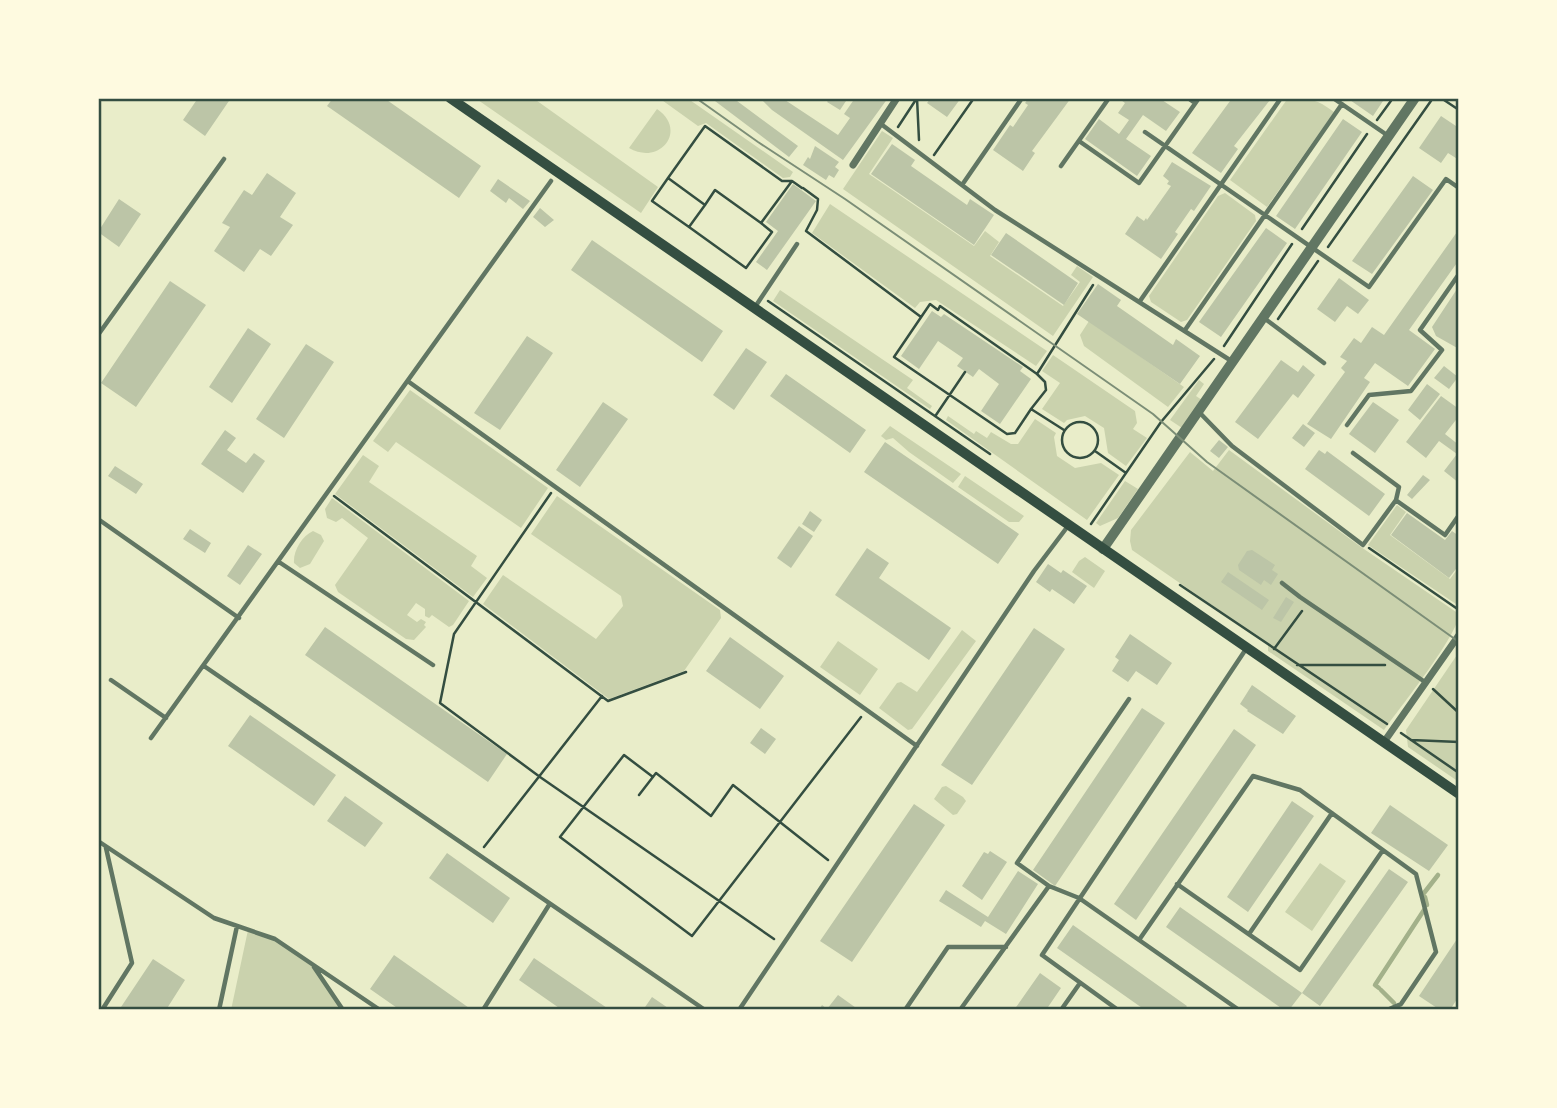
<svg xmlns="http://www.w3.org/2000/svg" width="1557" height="1108" font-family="'Open Sans',sans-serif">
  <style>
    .green { fill: #cad2ad }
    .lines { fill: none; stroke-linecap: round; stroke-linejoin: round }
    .stream { stroke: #a3b18a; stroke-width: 4.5 }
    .building { fill: #bcc5a7 }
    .path { stroke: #344e41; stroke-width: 2.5 }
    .service { stroke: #617663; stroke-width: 4.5 }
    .minor { stroke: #617663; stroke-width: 7 }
    .tertiary { stroke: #617663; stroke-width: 10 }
    .secondary { stroke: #344e41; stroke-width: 10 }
    .tram { stroke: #7c8e77; stroke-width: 2 }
    .neatline { fill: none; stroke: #344e41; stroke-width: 2.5 }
  </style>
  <rect width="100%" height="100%" fill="#e9edc9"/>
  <path class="green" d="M479 98H533L658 187 641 213 478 100Z
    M659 98H687L793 172 790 177 783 178 706 123 698 126Z
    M1288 98C1309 98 1317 99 1334 112L1267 207 1230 180Z
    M657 109C688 130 660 166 629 148Z
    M882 131 893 138 869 174 974 246 985 231 999 242 990 256 1063 306 1080 282 1071 275 1077 266 1093 277 1053 336 843 189Z
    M1225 193 1255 215 1256 221 1187 320 1181 322 1151 302 1149 296 1218 196Z
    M830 204 1047 351 1036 366 936 300 920 302 915 308 812 233Z
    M780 290 913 380 907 388 932 406 930 409 773 301Z
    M1089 321 1184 387 1168 407 1084 346 1080 335Z
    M1053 355 1135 411 1137 423 1133 429 1147 438 1126 466 1108 453 1104 428 1085 416 1067 420 1064 423 1042 409 1060 383 1042 371Z
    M1199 380 1204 384 1196 396 1202 400 1182 428 1170 420Z
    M410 390 548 488 521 528 396 442 388 452 373 441Z
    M948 416 974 434 976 431 987 438 991 432 1011 444H1018L1035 419 1056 433 1054 437 1057 456 1075 468 1101 463 1119 475 1087 520 946 420Z
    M890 426 961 474 953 483 909 452 893 438 886 440 881 436Z
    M1229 450 1361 547 1459 614C1459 634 1399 709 1384 730L1268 651V644L1132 550 1130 541 1131 530 1190 452 1213 471Z
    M363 455 379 466 369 482 477 556 471 566 487 578 473 597 335 494Z
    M965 476 1024 516 1019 522H1009L958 487Z
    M1125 481 1138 489 1118 518 1100 526 1096 523Z
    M557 496 720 610 721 618 684 671 609 699 483 604 503 575 596 639 623 606 621 596 531 534Z
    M332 498 469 601 453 625 449 627 432 615 429 618 425 616V609L416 603 407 615 417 622 421 619 426 622 424 625 426 627 414 640 406 639 338 592 335 585 368 538 342 518 336 522 327 518 325 509Z
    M1397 505 1406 512 1390 535 1450 579 1459 567V606L1368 545Z
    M313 531 321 535 324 541 310 564 300 568 294 563C293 551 302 536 313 531Z
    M1085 557 1105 571 1094 588 1072 572 1079 561Z
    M962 630 976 641 912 729 908 730 879 708 897 683 901 682 917 692Z
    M838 641 878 669 860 695 820 667Z
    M1459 652V782L1408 747 1406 730Z
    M946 786 963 797 966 801 957 814 953 815 934 799 942 787Z
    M1320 863 1346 881 1312 931 1285 912Z
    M248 930 275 939 313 964 343 1010H231Z"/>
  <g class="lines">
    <path class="stream" d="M1424 893 1438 875
      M1425 897 1427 905
      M1379 988 1375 985 1424 910
      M1381 990 1394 1003
      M1400 1008 1402 1010"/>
  </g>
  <path class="building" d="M198 98H231L205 136 183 120Z
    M333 98H384L481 166 459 198 327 106Z
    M711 98H733L798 146 789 157Z
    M760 98H782L838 135 850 118 844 114 855 98H888L843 160 772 110Z
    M830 98H848L840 110 827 102Z
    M931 98H961L947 117 927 103Z
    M1029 98H1071L1032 151 1035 153 1023 171 993 150 1010 125 1013 127 1028 105 1025 103Z
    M1118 98H1159L1180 112 1166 131 1143 115 1126 139 1151 156 1137 176 1085 139 1099 119 1119 134 1129 120 1118 113 1125 103Z
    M1229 98H1268L1270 100 1234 146 1238 149 1221 173 1192 153 1230 101Z
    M1347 98H1385L1373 116Z
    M1441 116 1459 128V160L1448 153 1441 163 1419 148Z
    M1343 119 1362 132 1295 229 1276 216Z
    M892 144 915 160 911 166 967 205 970 199 994 215 974 245 871 174Z
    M815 146 839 162 835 167 839 170 834 178 829 175 826 180 803 165 808 157 810 159Z
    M1172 162 1211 186 1194 211 1191 209 1175 232 1178 234 1161 259 1125 234 1137 216 1144 221 1146 218 1147 220 1171 186 1167 184 1169 181 1163 176Z
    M267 173 296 193 280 217 293 225 271 256 260 249 244 272 214 251 230 227 222 223 244 190 252 195Z
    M1413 176 1433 190 1372 274 1352 261Z
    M498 179 530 201 523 209 509 198 506 203 490 191Z
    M793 184 816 201 767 270 756 262 778 231 766 222Z
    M119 199 141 214 119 247 98 232Z
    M540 208 554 220 545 227 533 217Z
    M1266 228 1287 243 1221 337 1199 322Z
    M1457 232 1459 234V260L1409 330 1435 349 1408 386 1375 363 1364 378 1370 382 1331 439 1307 424 1345 372 1341 368 1347 361 1340 357 1354 338 1361 343 1372 327 1384 335Z
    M1006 233 1078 283 1064 305 991 255Z
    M592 240 723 331 702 362 571 270Z
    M1339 278 1369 300 1358 314 1347 306 1335 322 1317 309Z
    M170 281 206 305 136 407 101 383Z
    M1098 284 1121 300 1117 306 1173 345 1176 339 1200 356 1180 384 1077 314Z
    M1457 289 1459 290V349L1436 336 1432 327Z
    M932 311 941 317 944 314 1023 367 1020 371 1031 379 1000 424 981 411 999 384 979 369 973 377 957 366 963 358 938 341 919 369 901 356Z
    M248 328 271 344 232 403 209 387Z
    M527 336 553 353 500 430 474 413Z
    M306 344 334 362 284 438 256 419Z
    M746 348 767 362 734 410 713 395Z
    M1281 360 1298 372 1303 365 1315 375 1298 398 1293 394 1258 439 1235 422Z
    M1444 366 1458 377 1449 389 1434 378Z
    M786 374 866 430 850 453 770 396Z
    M1427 384 1440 394 1420 420 1408 410Z
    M1441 396 1459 409V416L1445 434 1459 445V483L1444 471 1457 454 1439 441 1426 458 1406 442Z
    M603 402 628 419 580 487 556 470Z
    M1373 402 1399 420 1375 453 1349 434Z
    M1303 424 1315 433 1304 447 1292 438Z
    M225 430 236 438 227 450 246 463 254 453 265 461 243 493 201 464Z
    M1219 440 1228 447 1219 458 1210 451Z
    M885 442 1019 534 998 564 864 472Z
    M1319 450 1325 454 1327 451 1385 494 1369 516 1305 469Z
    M115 466 143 484 136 494 108 476Z
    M1423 475 1430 480 1412 499 1407 495Z
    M810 511 822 520 814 532 802 524Z
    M1407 513 1445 540 1452 531 1459 536V565L1449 578 1391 535Z
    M799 526 813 536 791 568 777 558Z
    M190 529 211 543 205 553 183 539Z
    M248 545 262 554 240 585 227 576Z
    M867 548 889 563 879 578 951 628 929 660 835 595Z
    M1252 550 1275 565 1272 570 1278 574 1271 585 1264 580 1261 585 1239 570 1238 565 1247 551Z
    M1048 564 1061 573 1063 570 1087 586 1074 604 1052 589 1050 592 1036 582Z
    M1228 572 1269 600 1262 610 1221 582Z
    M1286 597 1294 602 1281 622 1273 618Z
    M325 627 507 754 488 782 305 655Z
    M1034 628 1065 649 972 785 941 765Z
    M1130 634 1172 663 1157 685 1136 671 1128 682 1112 671 1119 660 1115 657Z
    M730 637 784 676 760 709 706 671Z
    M1252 685 1296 716 1283 734 1247 711 1248 710 1240 704Z
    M1142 708 1165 723 1055 886 1033 870Z
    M250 715 336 775 314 806 228 746Z
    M761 728 776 739 765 754 750 743Z
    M1234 729 1256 745 1136 920 1114 904Z
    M345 796 383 823 365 847 327 821Z
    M1292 801 1314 816 1248 912 1227 897Z
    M914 804 945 825 852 962 820 941Z
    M1390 805 1448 845 1429 871 1371 833Z
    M990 851 1007 862 982 900 962 886 984 852 988 854Z
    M447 853 510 898 493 923 429 878Z
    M1389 869 1408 882 1320 1006 1302 993Z
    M1018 871 1038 884 1006 934 985 921 981 927 939 901 946 890 988 917Z
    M1180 907 1302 993 1289 1010H1284L1166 927Z
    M1073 925 1187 1006 1184 1010H1145L1057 948Z
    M1459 936V996L1450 1010H1440L1419 996Z
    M394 955 472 1010H400L370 989Z
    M534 958 610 1010H562L519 980Z
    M153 959 185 980 166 1010H119Z
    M1040 973 1061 988 1046 1010H1014Z
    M838 995 859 1010H819L822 1005 827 1009Z
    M652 997 671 1010H643Z"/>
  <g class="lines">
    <path class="path" d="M917 98 919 140
      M1441 98 1459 110
      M1377 120 1393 98
      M898 127 917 98
      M934 155 974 98
      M668 178 652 201 689 227 705 205
      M792 181 761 223 715 190 705 205 668 178 705 126 782 181H792L802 188
      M803 188 818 199 817 210 806 231 921 317
      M689 227 746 268 772 232 761 223
      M1302 229 1367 134
      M1328 247 1433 98
      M768 301 990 454
      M1278 319 1318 261
      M1224 346 1292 244
      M1037 374 1093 285
      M1031 409 1046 390 1045 382 1037 374 940 306 938 310 930 304 894 357 1007 434 1015 433 1031 409 1064 430
      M936 415 965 372
      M1062 440a18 18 0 1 1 36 0a18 18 0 1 1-36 0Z
      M1095 451 1126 473
      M551 493 454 634 440 703 540 777 774 939
      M334 496 608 701 686 672
      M1091 524 1161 422 1214 359
      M1369 548 1459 610
      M1180 585 1387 724
      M1274 649 1302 611
      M1297 665H1385
      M1433 689 1459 713
      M1401 733 1459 773
      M1411 740 1459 742
      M653 777 624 755 560 837 692 936 861 717
      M639 795 656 773 711 816 733 785 828 860
      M484 847 602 696"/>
    <path class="service" d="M1188 98 1195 103
      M1333 98 1387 135
      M881 124 995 210 1233 362
      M1145 132 1369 287 1446 179 1459 188
      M1079 141 1139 183 1199 98
      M1061 166 1109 98
      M962 185 1022 98
      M1140 301 1281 98
      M755 307 797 244
      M1264 318 1324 363
      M1185 330 1342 104
      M98 335 224 159
      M409 382 917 746
      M1199 412 1232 446 1363 545 1396 500 1399 487 1353 453
      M1347 425 1369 395 1411 391 1442 350 1420 330 1459 274
      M1397 501 1445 535 1459 515
      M98 519 239 618
      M279 562 433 665
      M1282 583 1300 597 1425 682
      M204 666 705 1010
      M111 680 166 718
      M1129 699 1017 863 1049 886 1079 898 1239 1010
      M151 738 551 181
      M98 841 214 918 275 939 380 1010
      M1177 884 1300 970 1383 850
      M1249 934 1332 813
      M1139 940 1253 776 1300 790 1416 874 1436 952 1401 1004 1387 1010
      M314 967 343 1010
      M102 1010 132 963 106 848
      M219 1010 237 926
      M483 1010 549 905
      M739 1010 1034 571 1068 526
      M905 1010 948 947H1006
      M960 1010 1049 886
      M1061 1010 1080 983
      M1118 1010 1042 955 1246 649"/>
    <path class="minor" d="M853 165 897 98
      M1384 742 1459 635"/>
    <path class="tertiary" d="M1103 549 1415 98"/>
    <path class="secondary" d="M450 98 1459 794"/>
    <path class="tram" d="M696 98 758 142 845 199 1153 414 1207 462 1459 642"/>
  </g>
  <rect width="1557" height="1108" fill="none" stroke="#fefae0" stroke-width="200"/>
  <rect x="100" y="100" width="1357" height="908" class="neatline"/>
</svg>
